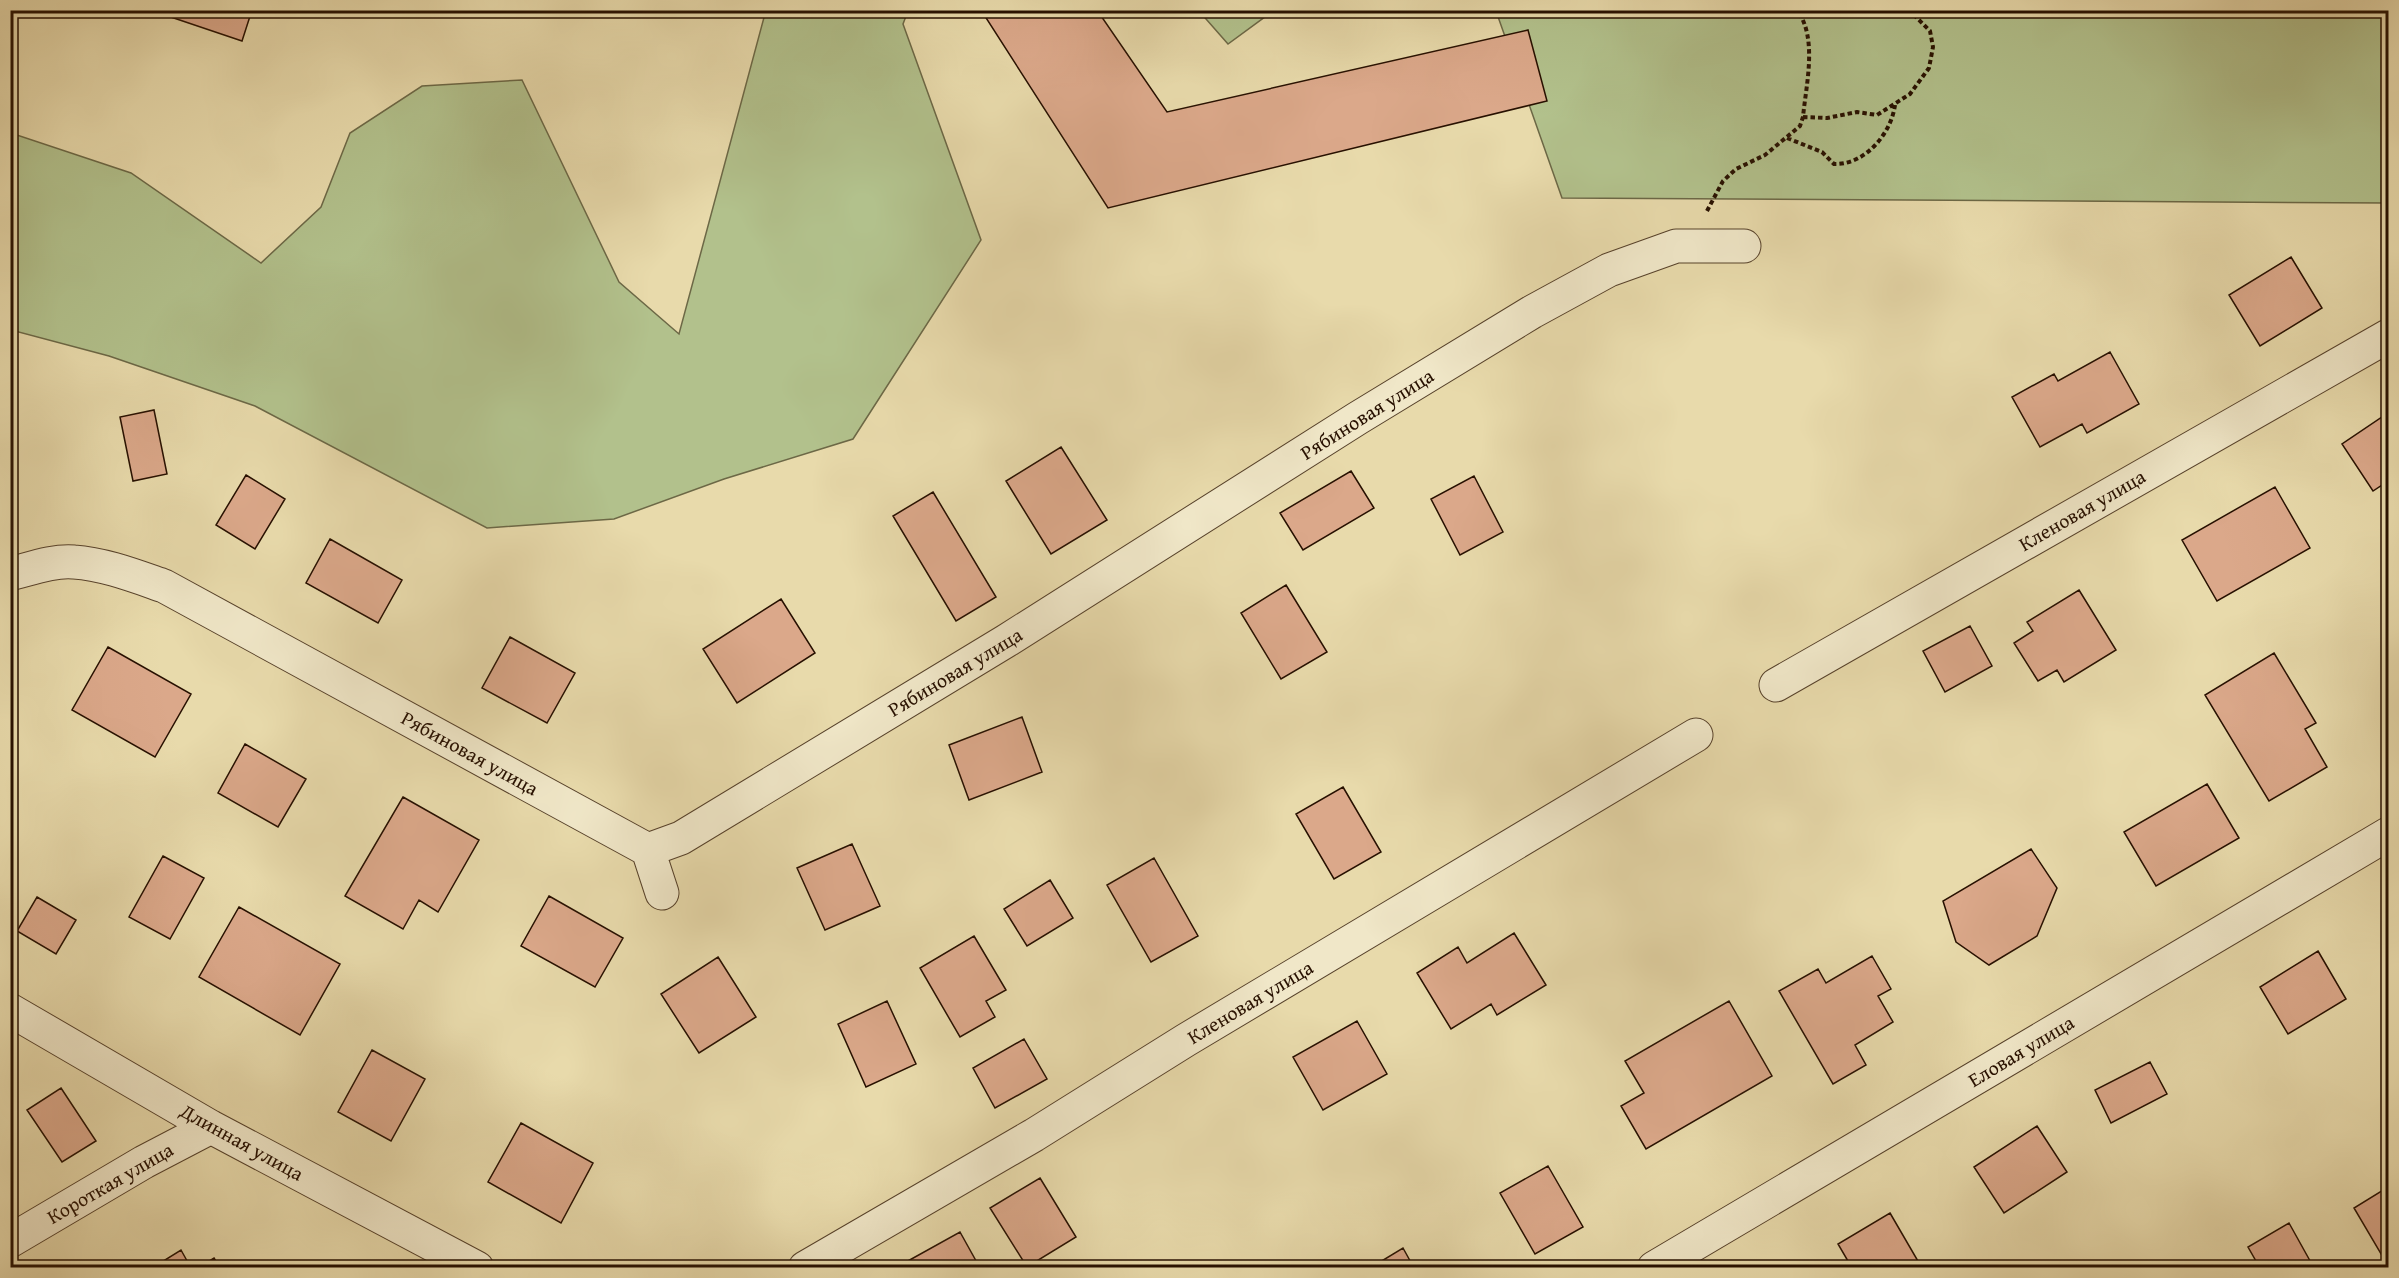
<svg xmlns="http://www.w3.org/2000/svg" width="2399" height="1278" font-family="'Gentium Book Plus',serif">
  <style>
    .green { fill: #b2c18c; stroke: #6c6846; stroke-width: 1.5 }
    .building { fill: #dba88a; stroke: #271000; stroke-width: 1.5 }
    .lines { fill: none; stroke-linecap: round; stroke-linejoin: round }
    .minor-casing { stroke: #57422b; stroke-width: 35 }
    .path { stroke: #271000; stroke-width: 4; stroke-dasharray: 4.5 3; stroke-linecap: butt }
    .minor { stroke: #f0e7c8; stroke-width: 33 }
    .labels { text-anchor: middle; stroke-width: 6; stroke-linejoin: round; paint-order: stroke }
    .street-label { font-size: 20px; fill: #271000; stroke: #f0e7c8 }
  </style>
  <rect width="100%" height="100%" fill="#e8daab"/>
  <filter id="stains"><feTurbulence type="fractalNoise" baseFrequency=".00333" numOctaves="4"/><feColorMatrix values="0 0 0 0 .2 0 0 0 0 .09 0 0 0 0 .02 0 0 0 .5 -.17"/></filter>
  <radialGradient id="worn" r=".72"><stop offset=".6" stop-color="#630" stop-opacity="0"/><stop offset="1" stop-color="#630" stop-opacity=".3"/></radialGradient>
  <path class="green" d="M766 10 908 11 903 24 981 240 853 439 724 479 614 519 487 528 255 406 109 356 11 330V133L131 173 261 263 321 207 350 133 422 86 522 80 619 282 679 334Z
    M1199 11H1273L1228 44Z
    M1496 11H2388V203L1562 198Z"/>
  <path class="building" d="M150 10H252L242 41Z
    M981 10H1097L1167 112 1528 30 1547 101 1108 208Z
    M2291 257 2322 308 2260 346 2229 295Z
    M2110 352 2139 404 2087 433 2082 424 2040 447 2012 397 2054 374 2058 381Z
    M154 410 167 474 133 481 120 417Z
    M2388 413V481L2373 491 2342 444Z
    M1061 447 1107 520 1051 554 1006 481Z
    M1351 471 1374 508 1303 550 1280 513Z
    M246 475 285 499 255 549 216 525Z
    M1474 476 1503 532 1460 555 1431 499Z
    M2275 487 2310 548 2217 601 2182 540Z
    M933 492 996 597 956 621 893 516Z
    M330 539 402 580 378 623 306 583Z
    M1286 585 1327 652 1281 679 1241 613Z
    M2079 590 2116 650 2064 682 2057 670 2038 681 2014 643 2033 631 2027 622Z
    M781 599 815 653 737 703 703 649Z
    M1970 626 1992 666 1945 692 1923 651Z
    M510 637 575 673 547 723 482 688Z
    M108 647 191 694 155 757 72 710Z
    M2274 653 2316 723 2305 729 2327 767 2269 801 2205 695Z
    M1022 717 1042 772 969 800 949 745Z
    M245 744 306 779 278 827 218 793Z
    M2207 784 2239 838 2156 886 2124 832Z
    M1343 787 1381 852 1334 879 1296 814Z
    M403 797 479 840 438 912 419 900 403 929 345 896Z
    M852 844 880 906 825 930 797 868Z
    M2031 849 2057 888 2037 936 1989 965 1956 942 1943 901Z
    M163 856 204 878 170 939 129 917Z
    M1154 858 1198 936 1151 962 1107 885Z
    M1050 880 1073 918 1027 946 1004 909Z
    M549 896 623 938 595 987 521 946Z
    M37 897 76 920 56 954 17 931Z
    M239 907 340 964 300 1035 199 977Z
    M1514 933 1546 985 1497 1015 1491 1004 1451 1029 1417 973 1458 947 1467 963Z
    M974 936 1006 990 986 1001 995 1017 960 1037 920 968Z
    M2318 951 2346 999 2288 1034 2260 987Z
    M1872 956 1891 989 1878 996 1893 1022 1855 1045 1866 1065 1833 1084 1779 991 1818 969 1826 983Z
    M718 957 756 1017 699 1053 661 994Z
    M887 1001 916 1064 866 1087 838 1024Z
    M1729 1001 1772 1076 1646 1149 1621 1106 1644 1093 1625 1061Z
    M1357 1021 1387 1074 1323 1110 1293 1057Z
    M1024 1039 1047 1079 995 1108 973 1068Z
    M372 1050 425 1079 391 1141 338 1112Z
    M2150 1062 2167 1094 2111 1123 2095 1090Z
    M61 1088 96 1141 62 1162 27 1110Z
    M521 1123 593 1163 561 1223 488 1182Z
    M2037 1126 2067 1172 2004 1213 1974 1167Z
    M1548 1166 1583 1227 1535 1254 1500 1193Z
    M1040 1178 1076 1237 1027 1267 990 1208Z
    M2388 1187V1256L2384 1259 2354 1208Z
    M1890 1213 1922 1268H1852L1838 1244Z
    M2289 1223 2314 1268H2260L2248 1247Z
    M960 1232 980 1268H897V1267Z
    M1403 1248 1414 1268H1370Z
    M181 1250 191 1268H152Z
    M214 1258 220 1268H198Z"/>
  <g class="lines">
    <g class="minor-casing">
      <path id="minor" d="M10 574C30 569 54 560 74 562 104 564 135 576 164 586L648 850 681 838 1006 641 1358 418 1532 312 1609 270 1676 246H1744
        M1776 685 2388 336
        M648 850 662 893
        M10 1010 211 1127 477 1268
        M10 1241 144 1162 211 1127
        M805 1268 1034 1135 1186 1040 1696 735
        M1654 1268 2388 834"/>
    </g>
    <path class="path" d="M1803 117 1827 118 1857 112 1877 115 1910 94 1929 68 1933 47 1930 31 1909 10
      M1787 138 1822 152 1834 164C1865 165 1891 134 1895 105
      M1707 211 1723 181 1736 169 1765 155 1800 126 1803 117C1806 85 1818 38 1797 10"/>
    <use href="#minor" class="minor"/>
  </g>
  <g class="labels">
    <g class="street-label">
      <text transform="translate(1367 414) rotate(-32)" y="7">Рябиновая улица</text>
      <text transform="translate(2082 510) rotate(-30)" y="7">Кленовая улица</text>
      <text transform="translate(955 672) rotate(-31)" y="7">Рябиновая улица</text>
      <text transform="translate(470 753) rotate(29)" y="7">Рябиновая улица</text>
      <text transform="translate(1250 1002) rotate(-31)" y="7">Кленовая улица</text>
      <text transform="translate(2021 1051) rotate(-31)" y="7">Еловая улица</text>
      <text transform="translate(242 1142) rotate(29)" y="7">Длинная улица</text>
      <text transform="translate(110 1183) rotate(-30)" y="7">Короткая улица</text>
    </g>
  </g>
  <rect width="2399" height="1278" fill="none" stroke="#e8daab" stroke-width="36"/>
  <rect x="12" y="12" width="2375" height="1254" fill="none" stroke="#271000" stroke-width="3"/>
  <rect x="18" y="18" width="2363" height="1242" fill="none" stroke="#271000" stroke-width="1.5"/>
  <rect width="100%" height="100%" filter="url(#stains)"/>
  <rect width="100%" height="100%" fill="url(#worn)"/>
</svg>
